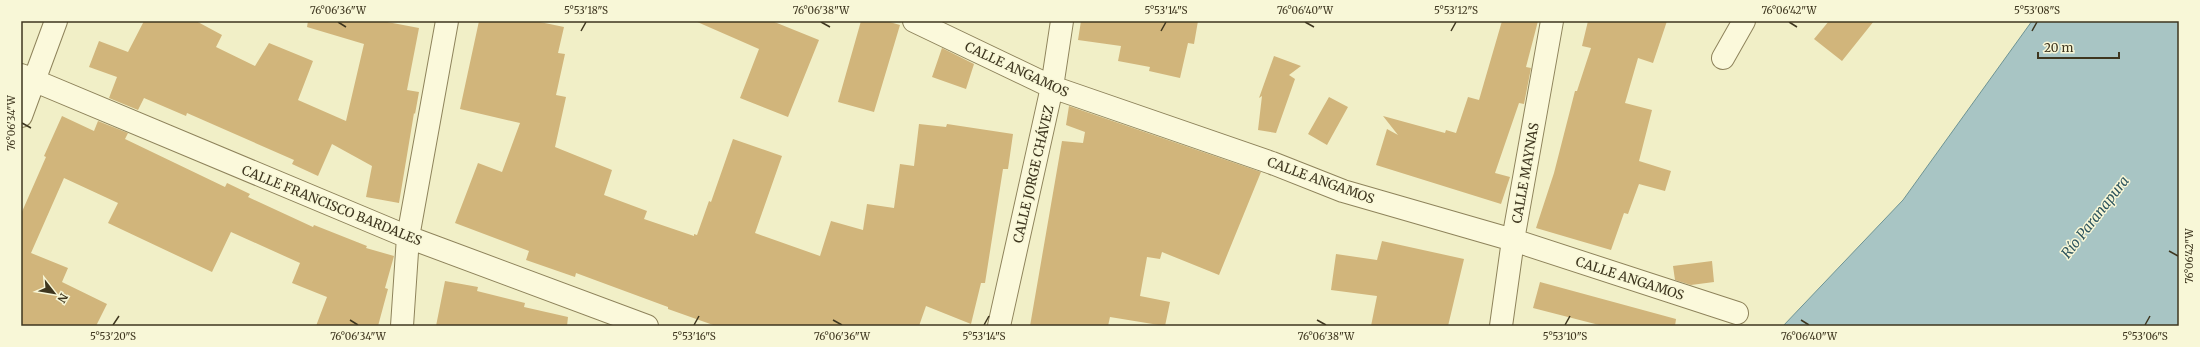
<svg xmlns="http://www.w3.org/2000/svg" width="2200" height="347" font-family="Merriweather,serif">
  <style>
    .water { fill: #a8c5c4; stroke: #6e9494 }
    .building { fill: #d1b57b }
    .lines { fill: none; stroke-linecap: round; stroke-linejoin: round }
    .minor-casing { stroke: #8e835b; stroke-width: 24 }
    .minor { stroke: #fbf9db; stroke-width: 22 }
    .ticks { fill: none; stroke: #3e361f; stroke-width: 1.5 }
    .labels { text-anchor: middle; stroke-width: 3; stroke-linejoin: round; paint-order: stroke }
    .street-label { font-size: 13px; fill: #3e361f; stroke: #f8f7d7 }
    .water-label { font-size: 14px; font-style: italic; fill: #2e555e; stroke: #f8f7d7 }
    .neatline { fill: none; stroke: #3e361f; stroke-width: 1.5 }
    .ticks-label { font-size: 10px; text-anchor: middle; fill: #3e361f }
  </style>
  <rect width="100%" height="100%" fill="#f1efc7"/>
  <path class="water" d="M2032 21H2179V326H1783L1903 200Z"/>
  <path class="building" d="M144 21H196L222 35 216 47 255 66 269 43 313 61 298 100 346 121 364 44 307 27 308 21H382L419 28 407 90 419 92 415 114 414 113 399 203 366 197 372 166 332 144 318 176 292 164 294 160 187 113 186 116 144 98 138 110 109 98 117 77 89 67 99 41 128 52Z
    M479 21H535L564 27 558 53 565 54 556 95 566 97 555 147 612 170 604 195 647 211 644 219 694 236V234L697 235 709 201 711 202 733 139 782 156 755 233 820 256 831 221 863 230 867 204 894 208 900 164 914 166 919 124 946 127 947 124 1013 134 1008 169H1003L985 283H981L971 324 926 306 919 326H716L668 309V307L576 273 575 277 526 260 529 251 455 223 478 163 502 172 520 123 460 109Z
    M695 21H772L819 40 788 117 740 98 759 49Z
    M861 21H886L900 25 874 112 838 102Z
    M1081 21H1198L1194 44 1188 43 1180 78 1149 71 1150 67 1118 61 1121 46 1078 40Z
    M1502 21H1538L1526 67 1531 68 1524 104 1519 103 1495 173 1510 177 1501 204 1376 165 1387 129 1398 135 1383 116 1445 133 1446 130 1456 133 1468 97 1479 100Z
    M1588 21H1667L1653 63 1638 58 1625 103 1652 110 1639 161 1671 171 1665 191 1639 184 1628 214 1624 213 1611 250 1536 228 1554 173 1575 91H1577L1591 48 1582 46Z
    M1829 21H1874L1842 61 1814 39Z
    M942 48 974 64 966 89 932 77Z
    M1274 56 1301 66 1289 75 1295 79 1276 133 1258 130 1262 96 1259 98Z
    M1329 97 1348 107 1327 145 1308 134Z
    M1069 106 1261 172 1219 275 1162 252 1160 259 1147 257 1140 296 1170 302 1165 326 1110 317 1108 326H1030L1062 141 1083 143 1085 132 1066 125Z
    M62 116 94 131 98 121 128 133 125 139 225 187 227 183 250 194 248 197 313 227 314 225 367 246 366 248 394 256 385 288 388 289 378 326H316L327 297 292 283 300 263 231 232 212 272 108 223 118 203 64 178 31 253 68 268 62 282 107 304 96 326H21V214L46 157 44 156Z
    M1382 241 1464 259 1448 326H1371L1377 296 1331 290 1336 254 1377 260Z
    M1712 261 1714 282 1691 285 1675 280 1673 266Z
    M445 281 478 287 477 291 525 303 524 307 568 317 567 326H436Z
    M1540 282 1676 319 1675 326H1603L1533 308Z"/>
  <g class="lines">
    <g class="minor-casing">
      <path id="minor" d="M914 21 1052 87 1272 163 1343 191 1513 240 1737 313
        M1723 58 1744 21
        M21 75 408 237 647 326
        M21 116 56 21
        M402 326 408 237 447 21
        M999 326 1052 87 1062 21
        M1501 326 1513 240 1552 21"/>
    </g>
    <use href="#minor" class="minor"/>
  </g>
  <path class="ticks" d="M338 22 346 27M821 22 830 27M1305 22 1314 27M1789 22 1797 27M581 31 586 22M1161 31 1166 22M1451 31 1456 22M2032 31 2037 22M22 123 31 128M2169 251 2178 256M350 320 358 325M833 320 842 325M1317 320 1326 325M1801 320 1809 325M113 325 119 316M694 325 699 316M984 325 989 316M1565 325 1570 316M2145 325 2150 316"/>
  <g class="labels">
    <g class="street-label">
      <text transform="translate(1017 69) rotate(25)" y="5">CALLE ANGAMOS</text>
      <text transform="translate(1525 173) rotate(-80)" y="5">CALLE MAYNAS</text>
      <text transform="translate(1033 174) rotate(-77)" y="5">CALLE JORGE CHÁVEZ</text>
      <text transform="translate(1321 180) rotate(20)" y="5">CALLE ANGAMOS</text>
      <text transform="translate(332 205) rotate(22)" y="5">CALLE FRANCISCO BARDALES</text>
      <text transform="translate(1630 278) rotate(18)" y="5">CALLE ANGAMOS</text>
    </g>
    <g class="water-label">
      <text transform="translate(2095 217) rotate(-52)" y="5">Río Paranapura</text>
    </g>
  </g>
  <rect width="2200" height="347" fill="none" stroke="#f8f7d7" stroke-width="44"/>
  <g transform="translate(54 293) rotate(121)" stroke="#f8f7d7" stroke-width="3" paint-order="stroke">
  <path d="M0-3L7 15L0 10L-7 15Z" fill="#3e361f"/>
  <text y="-6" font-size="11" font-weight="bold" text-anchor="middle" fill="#3e361f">N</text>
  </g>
  <path d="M2038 52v6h81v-6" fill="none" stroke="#3e361f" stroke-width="2"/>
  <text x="2044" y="52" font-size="12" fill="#3e361f" stroke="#f8f7d7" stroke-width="3" paint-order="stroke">20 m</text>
  <rect x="22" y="22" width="2156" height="303" class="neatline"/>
  <g class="ticks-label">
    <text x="338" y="14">76°06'36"W</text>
    <text x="586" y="14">5°53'18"S</text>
    <text x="821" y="14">76°06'38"W</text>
    <text x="1166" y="14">5°53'14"S</text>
    <text x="1305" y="14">76°06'40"W</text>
    <text x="1456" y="14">5°53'12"S</text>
    <text x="1789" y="14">76°06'42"W</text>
    <text x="2037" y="14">5°53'08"S</text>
    <text transform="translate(11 123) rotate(-90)" y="4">76°06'34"W</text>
    <text transform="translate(2189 256) rotate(-90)" y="4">76°06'42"W</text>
    <text x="113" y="340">5°53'20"S</text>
    <text x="358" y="340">76°06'34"W</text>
    <text x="694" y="340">5°53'16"S</text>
    <text x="842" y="340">76°06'36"W</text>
    <text x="984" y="340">5°53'14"S</text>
    <text x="1326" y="340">76°06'38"W</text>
    <text x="1565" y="340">5°53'10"S</text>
    <text x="1809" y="340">76°06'40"W</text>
    <text x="2145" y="340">5°53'06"S</text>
  </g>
</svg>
